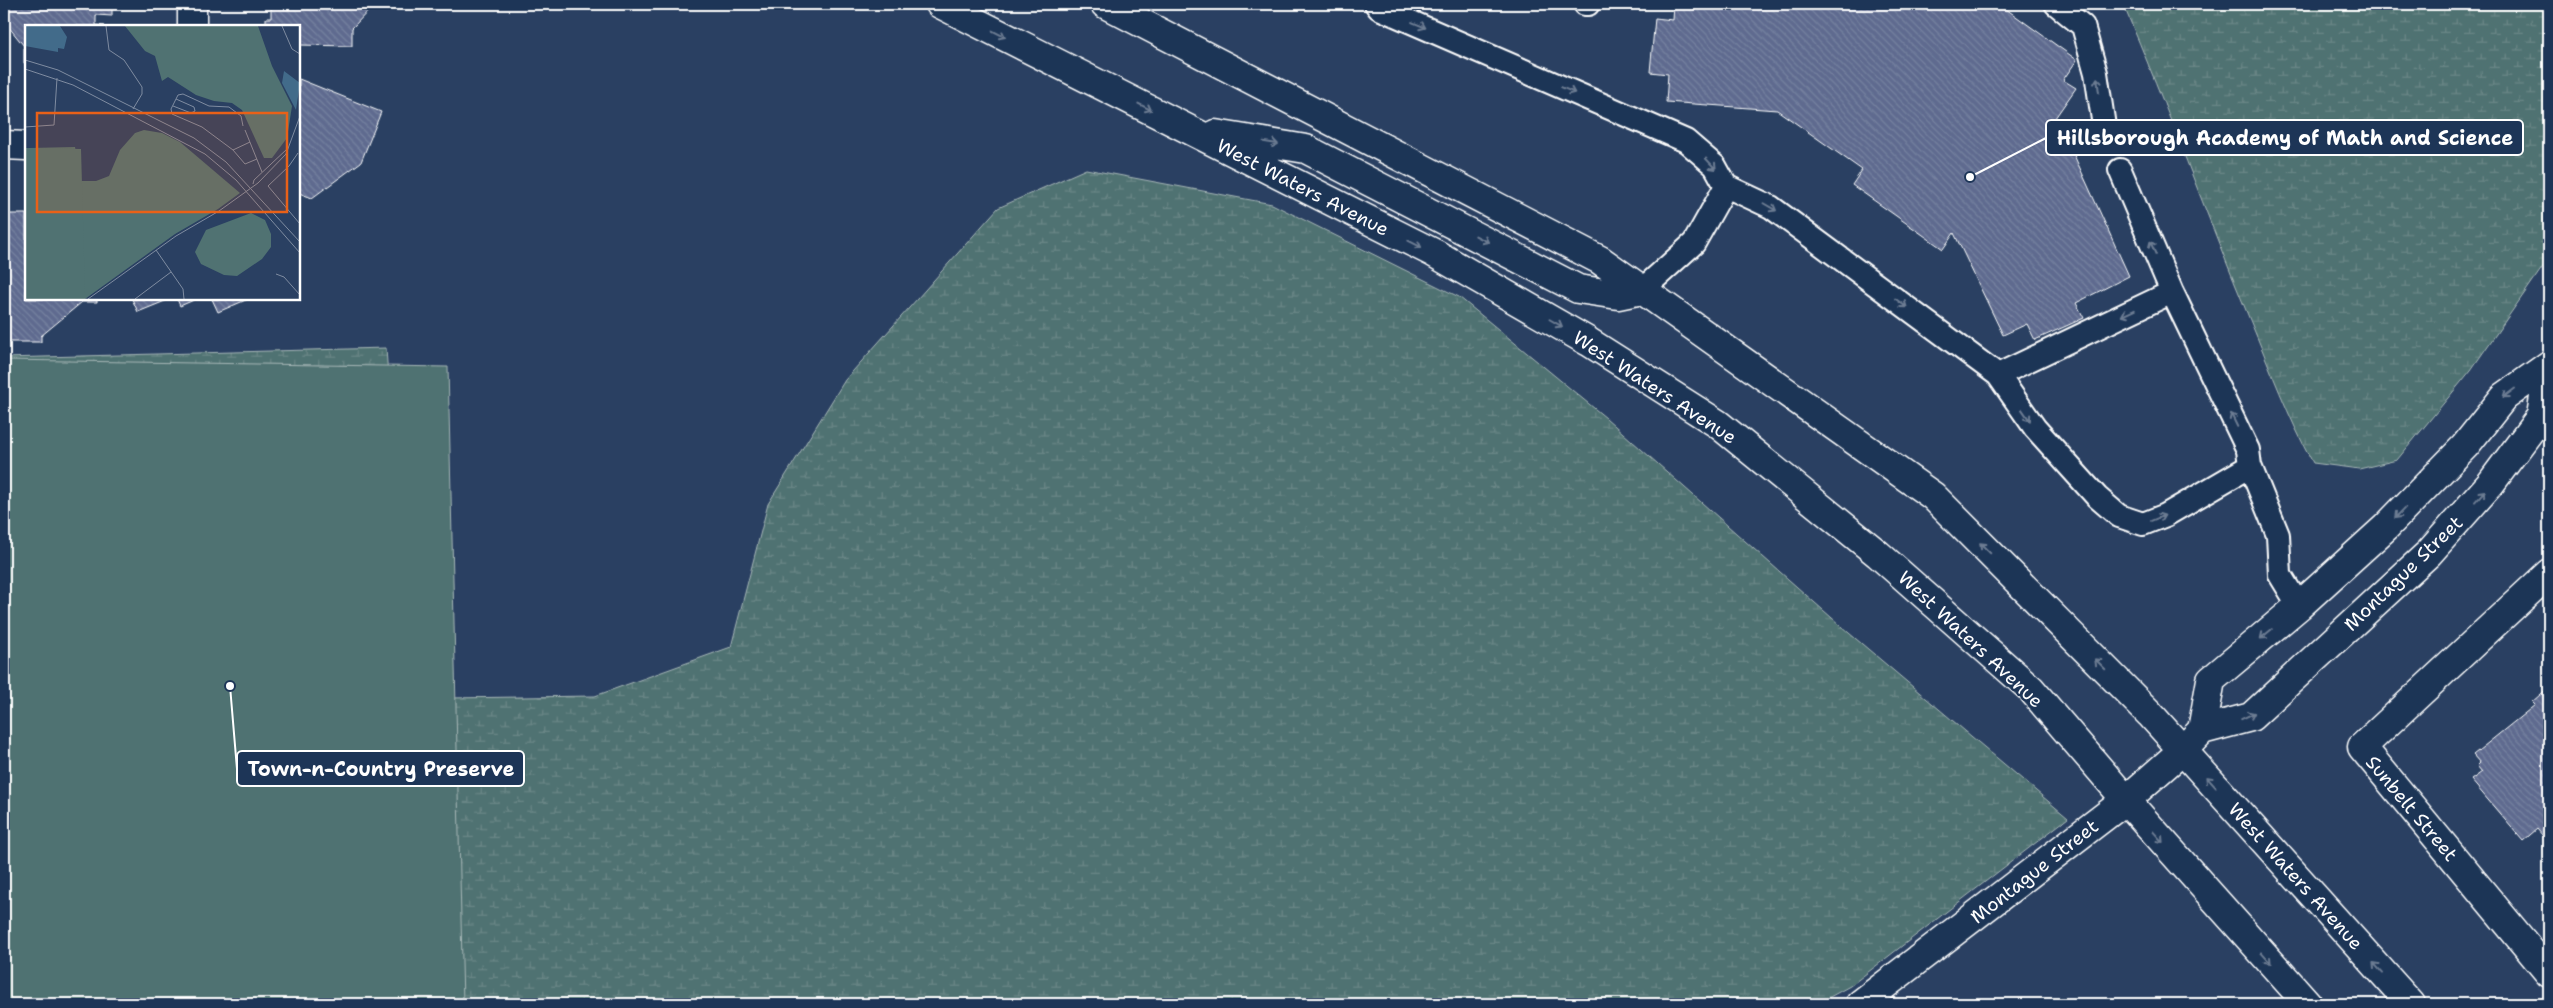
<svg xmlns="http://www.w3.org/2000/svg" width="2553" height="1008" font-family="'Shantell Sans',sans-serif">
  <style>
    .wetland { fill: url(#wetland-marsh); stroke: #a8b8b8 }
    .park { fill: #507272; stroke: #a8b8b8 }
    .building { fill: url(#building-back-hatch); stroke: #fff }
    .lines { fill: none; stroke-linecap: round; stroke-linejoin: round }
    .lane-casing { stroke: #fff; stroke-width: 26 }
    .street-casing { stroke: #fff; stroke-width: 31 }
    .secondary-casing { stroke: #fff; stroke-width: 31 }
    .lane { stroke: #1d3557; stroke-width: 22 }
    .street { stroke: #1d3557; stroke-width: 28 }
    .secondary { stroke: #1d3557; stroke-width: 28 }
    .oneway { stroke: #6c7c92 }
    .labels { text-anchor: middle; stroke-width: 4.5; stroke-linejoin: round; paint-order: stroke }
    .street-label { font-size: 19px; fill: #fff; stroke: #1d3557 }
    .inset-road { fill: none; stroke: #7f8ca1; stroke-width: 1 }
    .view { fill: #e96118; fill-opacity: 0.15; stroke: #e96118; stroke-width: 2.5 }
    .inset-edge { fill: none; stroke: #fff; stroke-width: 2.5 }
    .leader { fill: none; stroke: #fff; stroke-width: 2 }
    .callout-dot { fill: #fff; stroke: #1d3557; stroke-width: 2 }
    .callout { fill: #1d3557; stroke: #fff; stroke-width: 2 }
    .callout-label { font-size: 20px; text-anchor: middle; font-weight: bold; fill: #fff }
  </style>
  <defs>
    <pattern id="wetland-marsh" width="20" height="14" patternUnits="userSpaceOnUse" patternTransform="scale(1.25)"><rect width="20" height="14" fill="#507272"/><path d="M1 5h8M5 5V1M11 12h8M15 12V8" fill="none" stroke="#6a8787"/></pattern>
    <pattern id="building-back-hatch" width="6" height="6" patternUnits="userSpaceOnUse" patternTransform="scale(1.25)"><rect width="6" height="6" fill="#5e6b8f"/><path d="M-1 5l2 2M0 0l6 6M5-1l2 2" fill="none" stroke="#7681a0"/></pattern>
  </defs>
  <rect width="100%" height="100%" fill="#2a4062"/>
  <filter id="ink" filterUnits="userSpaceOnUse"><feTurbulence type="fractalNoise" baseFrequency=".02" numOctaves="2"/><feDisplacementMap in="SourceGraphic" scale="10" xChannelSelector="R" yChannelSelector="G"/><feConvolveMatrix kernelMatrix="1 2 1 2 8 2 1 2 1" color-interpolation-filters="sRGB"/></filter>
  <g filter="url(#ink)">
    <path class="wetland" d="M2123 4H2549V258L2471 370 2397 460 2359 469 2313 463C2288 417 2270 368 2250 320 2206 215 2168 108 2123 4Z
      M1086 169 1272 204 1459 297 1606 418 1849 633 2068 818 1850 986 1817 1004H4V358L386 348 397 509 449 698 595 696 731 647 768 504 845 380 998 208Z"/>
    <path class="park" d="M4 360 448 367 463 1004H4Z"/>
    <path class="building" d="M4 4H112V16L96 15V25L105 26H26V63H24V46L4 21Z
      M284 4H375L352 28V46L299 45V26H266V18H271V7L284 8Z
      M1674 4H1869L1873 7 1875 4H1999L2077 60 2063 80 2076 88 2048 128 2068 142 2129 276 2076 303 2084 318 2035 340 2027 324 2003 335 1954 233 1943 249 1852 185 1862 170 1777 110 1666 102 1668 74 1650 72 1655 18 1673 20Z
      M299 79 381 112 361 162 312 198 299 193Z
      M4 214H26V299H97V302H82L41 336V342H4Z
      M132 299H170L138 312Z
      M177 299H196L180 306Z
      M212 299H248L218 312Z
      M2549 687V843L2537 829 2523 841 2471 780 2482 772 2477 766 2480 763 2473 755 2535 705 2532 702Z"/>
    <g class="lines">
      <g class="lane-casing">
        <path id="lane" d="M1376 4 1379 8 1686 141 1715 166 1726 186 1771 207 1998 375 2035 428 2097 497 2119 516 2143 524 2166 515 2250 466
          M1585 4H1588
          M2056 4 2083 26 2096 73 2105 133
          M2120 170 2172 292 2248 450 2250 466 2278 535 2280 575 2299 606
          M1642 290 1694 243 1726 186
          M1998 375 2172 292"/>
      </g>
      <g class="street-casing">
        <path id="street" d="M192 26V4
          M4 145 26 146
          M2549 573 2362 747 2549 973
          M2202 730 2211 680 2299 606 2386 527 2465 446 2504 397 2549 365
          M2183 750 2202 730 2251 717 2429 553 2491 483 2541 416 2549 366"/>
      </g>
      <g class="secondary-casing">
        <path id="secondary" d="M940 4 1434 253 1589 342 1718 424 1878 554 2031 689 2126 800 2308 1004
          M1105 4 1600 260 1933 496 2150 714 2411 1004
          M1215 134 1306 149 1578 289 1618 295 1642 290
          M1860 1004 2126 800 2183 750"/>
      </g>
      <use href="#lane" class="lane"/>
      <use href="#street" class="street"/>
      <use href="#secondary" class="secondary"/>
    </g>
    <defs><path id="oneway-shaft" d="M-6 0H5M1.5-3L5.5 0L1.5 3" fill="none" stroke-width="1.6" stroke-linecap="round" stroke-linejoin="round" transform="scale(1.25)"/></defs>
    <g class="oneway">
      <use href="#oneway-shaft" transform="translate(1419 25) rotate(23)"/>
      <use href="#oneway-shaft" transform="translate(999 34) rotate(27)"/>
      <use href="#oneway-shaft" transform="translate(2098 85) rotate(-97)"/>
      <use href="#oneway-shaft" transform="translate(1568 90) rotate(23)"/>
      <use href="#oneway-shaft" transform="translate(1145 107) rotate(27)"/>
      <use href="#oneway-shaft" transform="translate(1271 143) rotate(10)"/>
      <use href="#oneway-shaft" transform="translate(1711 164) rotate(47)"/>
      <use href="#oneway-shaft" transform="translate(1770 207) rotate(30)"/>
      <use href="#oneway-shaft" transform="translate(1482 239) rotate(27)"/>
      <use href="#oneway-shaft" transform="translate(1415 244) rotate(27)"/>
      <use href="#oneway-shaft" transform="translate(2153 248) rotate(-113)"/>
      <use href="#oneway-shaft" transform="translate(1901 303) rotate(37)"/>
      <use href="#oneway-shaft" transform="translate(2128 313) rotate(155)"/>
      <use href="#oneway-shaft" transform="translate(1556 323) rotate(30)"/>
      <use href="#oneway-shaft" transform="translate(2509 393) rotate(143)"/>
      <use href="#oneway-shaft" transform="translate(2026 415) rotate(55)"/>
      <use href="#oneway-shaft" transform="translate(2234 420) rotate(-116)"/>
      <use href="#oneway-shaft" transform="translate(2480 496) rotate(-48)"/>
      <use href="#oneway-shaft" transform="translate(2400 513) rotate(134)"/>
      <use href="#oneway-shaft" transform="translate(2158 518) rotate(-22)"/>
      <use href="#oneway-shaft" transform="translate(1985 548) rotate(-135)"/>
      <use href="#oneway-shaft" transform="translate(2266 634) rotate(140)"/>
      <use href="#oneway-shaft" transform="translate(2100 664) rotate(-135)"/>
      <use href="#oneway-shaft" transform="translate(2248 716) rotate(-25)"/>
      <use href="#oneway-shaft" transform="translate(2211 782) rotate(-132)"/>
      <use href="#oneway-shaft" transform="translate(2158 837) rotate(48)"/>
      <use href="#oneway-shaft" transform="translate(2266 958) rotate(48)"/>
      <use href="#oneway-shaft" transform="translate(2378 968) rotate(-132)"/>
    </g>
  </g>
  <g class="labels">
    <g class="street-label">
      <text transform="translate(1303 187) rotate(27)" y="7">West Waters Avenue</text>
      <text transform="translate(1655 387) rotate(33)" y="7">West Waters Avenue</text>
      <text transform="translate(2403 573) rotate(-44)" y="7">Montague Street</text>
      <text transform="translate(1971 639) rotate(43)" y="7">West Waters Avenue</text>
      <text transform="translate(2412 808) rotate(50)" y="7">Sunbelt Street</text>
      <text transform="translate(2034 871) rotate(-38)" y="7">Montague Street</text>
      <text transform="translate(2296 876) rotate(48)" y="7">West Waters Avenue</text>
    </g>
  </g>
  <g transform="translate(25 25)">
    <rect width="275" height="275" fill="#2a4062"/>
    <path d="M100 1H233L247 41 267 81 262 113 247 133H239L217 85 207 78 189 76 171 70 143 52 137 56 130 31 120 26ZM119 105 137 108 155 117 215 168 193 184 150 209 60 274H0V152L4 123 50 122 56 156H71L84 151 95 125 110 108ZM226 188 240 195 246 209V222L237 234 212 251 199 250 176 239 170 227 181 205Z" fill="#507272"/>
    <path d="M0 123 56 124 60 267 54 274H0Z" fill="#507272"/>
    <path d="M0 1H35L42 12 39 24 33 23V27L0 21ZM259 46 275 58 271 85 257 58Z" fill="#426b8a"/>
    <path class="inset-road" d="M81 1 84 25 99 35 117 62V69L108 84M257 1 267 24 275 29M0 35 33 45 169 113 201 137 275 217M0 44 48 60 180 129 211 155 275 228M148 81 166 88 170 86 169 82 151 74M218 101 216 91 204 82 184 81 158 69 153 70 146 84 147 89 177 102 208 125 220 139 232 134M0 102 29 100 32 53M220 105 237 147M208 125 225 117M273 128 264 141 243 161 275 199M228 159 229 155 262 124M131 225 158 264 159 274M251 249 259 252 275 270M63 274 151 211 194 186 233 158 261 129 275 91M110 274 146 247"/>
    <path class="view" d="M12 88H262V187H12Z"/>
    <rect width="275" height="275" class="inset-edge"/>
  </g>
  <path class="leader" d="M1970 177L2046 138M230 686L237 769"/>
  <g class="callout-dot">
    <circle cx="1970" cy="177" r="5"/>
    <circle cx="230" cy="686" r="5"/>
  </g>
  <g class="callout">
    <rect x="2046" y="120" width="477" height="35" rx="5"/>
    <rect x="237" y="751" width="287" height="35" rx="5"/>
  </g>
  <g class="callout-label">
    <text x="2285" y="145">Hillsborough Academy of Math and Science</text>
    <text x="381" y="776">Town-n-Country Preserve</text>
  </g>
  <rect width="2553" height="1008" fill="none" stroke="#1d3557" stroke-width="20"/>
  <rect x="10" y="10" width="2533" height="988" fill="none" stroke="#fff" stroke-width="2" filter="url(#ink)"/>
</svg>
